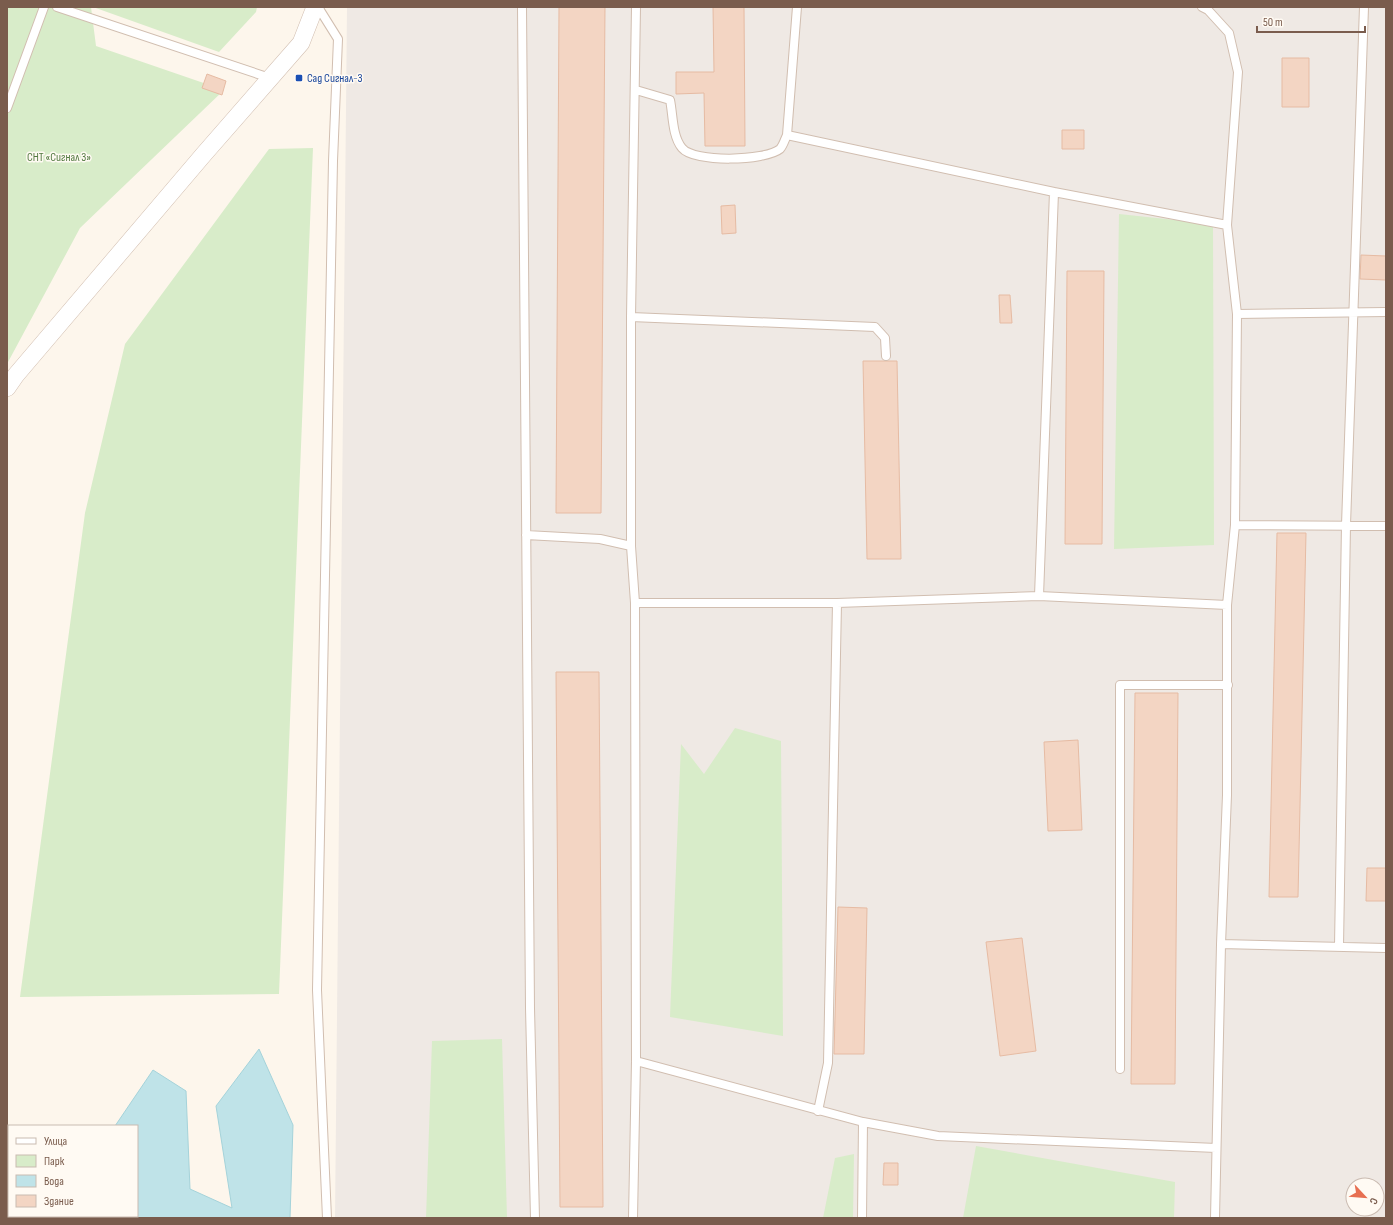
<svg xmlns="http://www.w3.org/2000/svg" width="1393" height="1225" font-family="'Sofia Sans Condensed',sans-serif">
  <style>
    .industrial { fill: #efe9e4; fill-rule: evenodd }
    .green { fill: #d8ecc9 }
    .water { fill: #bfe3e8; stroke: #a5d3da }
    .building { fill: #f3d5c3; stroke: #e6bba3 }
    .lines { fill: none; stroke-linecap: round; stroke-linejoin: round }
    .lane-casing { stroke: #d1beb0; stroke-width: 10 }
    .street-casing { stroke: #d1beb0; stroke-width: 18 }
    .lane { stroke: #fff; stroke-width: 8 }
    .street { stroke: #fff; stroke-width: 17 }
    .transit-dot { fill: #1a4fb4; stroke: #fffaf3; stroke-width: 1.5 }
    .labels { text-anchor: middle; stroke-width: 3; stroke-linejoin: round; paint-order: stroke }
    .transit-label { font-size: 12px; fill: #164399; stroke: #fffaf3; text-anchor: start }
    .park-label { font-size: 12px; fill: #537a41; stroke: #fffaf3 }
  </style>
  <rect width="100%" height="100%" fill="#fdf6ec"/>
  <path class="industrial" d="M347 7H1386V1218H335ZM1353 1185H1377V1209H1353Z"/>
  <path class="green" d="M7 7H91L96 46 224 90 80 228 7 364Z
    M93 7H257L256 12 219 52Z
    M313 148 279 994 20 997 85 513 125 344 269 149Z
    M1119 214 1213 224 1214 545 1114 549Z
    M735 728 781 741 783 1036 670 1017 681 744 704 774Z
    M502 1039 507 1218H426L432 1041Z
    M976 1146 1175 1182 1174 1218H963Z
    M854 1154 853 1218H823L835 1158Z"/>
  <path class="water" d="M259 1049 293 1125 290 1218H7V1178L9 1179V1216H137V1126H115L153 1070 186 1091 190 1189 232 1208 216 1106Z"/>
  <path class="building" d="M559 7H605L601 513H556Z
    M713 7H744L745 146H705L704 93 676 94V72H714Z
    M1282 58H1309V107H1282Z
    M207 74 226 81 222 95 202 88Z
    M1062 130H1084V149H1062Z
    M735 205 736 233 722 234 721 206Z
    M1361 255 1386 256V280L1360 279Z
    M1067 271H1104L1102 544H1065Z
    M999 295H1010L1012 323H1000Z
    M863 361H897L901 559H867Z
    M1277 533H1306L1298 897H1269Z
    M556 672H599L603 1207H560Z
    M1135 693H1178L1175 1084H1131Z
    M1078 740 1082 830 1048 831 1044 742Z
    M1367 868H1386V901H1366Z
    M838 907 867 908 864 1054H834Z
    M1022 938 1036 1051 1000 1056 986 942Z
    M884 1163H898V1185H883Z"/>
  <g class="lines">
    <g class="lane-casing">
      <path id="lane" d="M57 7 270 78
        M318 7 338 39 333 161 317 990 327 1218
        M522 7 530 1008 535 1218
        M797 7 787 135 1054 192 1039 596
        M1202 7 1208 10 1229 33 1238 72 1227 225 1237 314 1235 525 1227 605V795L1221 944 1215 1218
        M636 90 670 100C673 114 672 136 682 148 694 163 765 161 780 149 783 146 785 139 787 135
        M7 108 44 7
        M1054 192 1227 225
        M1237 314 1386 312
        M631 317 875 327 885 338 886 356
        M1235 525 1386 526
        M526 535 600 539 631 546
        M635 603H837L1039 596 1227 605
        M1221 944 1386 948
        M1339 946 1346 525 1364 7
        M636 1061 863 1122 938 1136 1216 1148
        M1120 1069V685H1228
        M818 1111 828 1063 837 603
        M633 1218 636 1061 635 603 631 546V317L636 7
        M862 1218 863 1122"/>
    </g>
    <g class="street-casing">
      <path id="street" d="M7 388 16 375 204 154 301 43 315 7"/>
    </g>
    <use href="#lane" class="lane"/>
    <use href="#street" class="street"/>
  </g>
  <rect class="transit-dot" x="295" y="74" width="8" height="8" rx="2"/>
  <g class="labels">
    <g class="transit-label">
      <text x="307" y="82">Сад Сигнал-3</text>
    </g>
    <g class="park-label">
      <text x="59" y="161">СНТ «Сигнал 3»</text>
    </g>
  </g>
  <rect width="1393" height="1225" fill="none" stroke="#7a5c4d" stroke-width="16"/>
  <rect x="8" y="1125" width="130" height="92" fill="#fffaf3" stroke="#cabbb1"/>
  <rect x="16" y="1138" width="20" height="6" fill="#ffffff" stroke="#cabbb1"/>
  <text x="44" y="1145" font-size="12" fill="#7a5c4d">Улица</text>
  <rect x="16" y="1155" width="20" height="12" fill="#d8ecc9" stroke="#cabbb1"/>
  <text x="44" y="1165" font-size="12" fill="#7a5c4d">Парк</text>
  <rect x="16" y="1175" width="20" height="12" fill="#bfe3e8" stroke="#cabbb1"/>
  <text x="44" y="1185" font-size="12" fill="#7a5c4d">Вода</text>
  <rect x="16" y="1195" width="20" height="12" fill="#f3d5c3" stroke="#cabbb1"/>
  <text x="44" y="1205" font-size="12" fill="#7a5c4d">Здание</text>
  <g transform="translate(1365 1197) rotate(116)"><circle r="19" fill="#fffaf3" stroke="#cabbb1"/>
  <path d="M0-3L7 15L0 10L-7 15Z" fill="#e76f51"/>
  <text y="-6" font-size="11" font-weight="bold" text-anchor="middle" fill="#7a5c4d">С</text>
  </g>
  <path d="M1257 26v6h108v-6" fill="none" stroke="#7a5c4d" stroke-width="2"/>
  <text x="1263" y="26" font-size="12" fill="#7a5c4d" stroke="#fffaf3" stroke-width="3" paint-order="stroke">50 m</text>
</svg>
